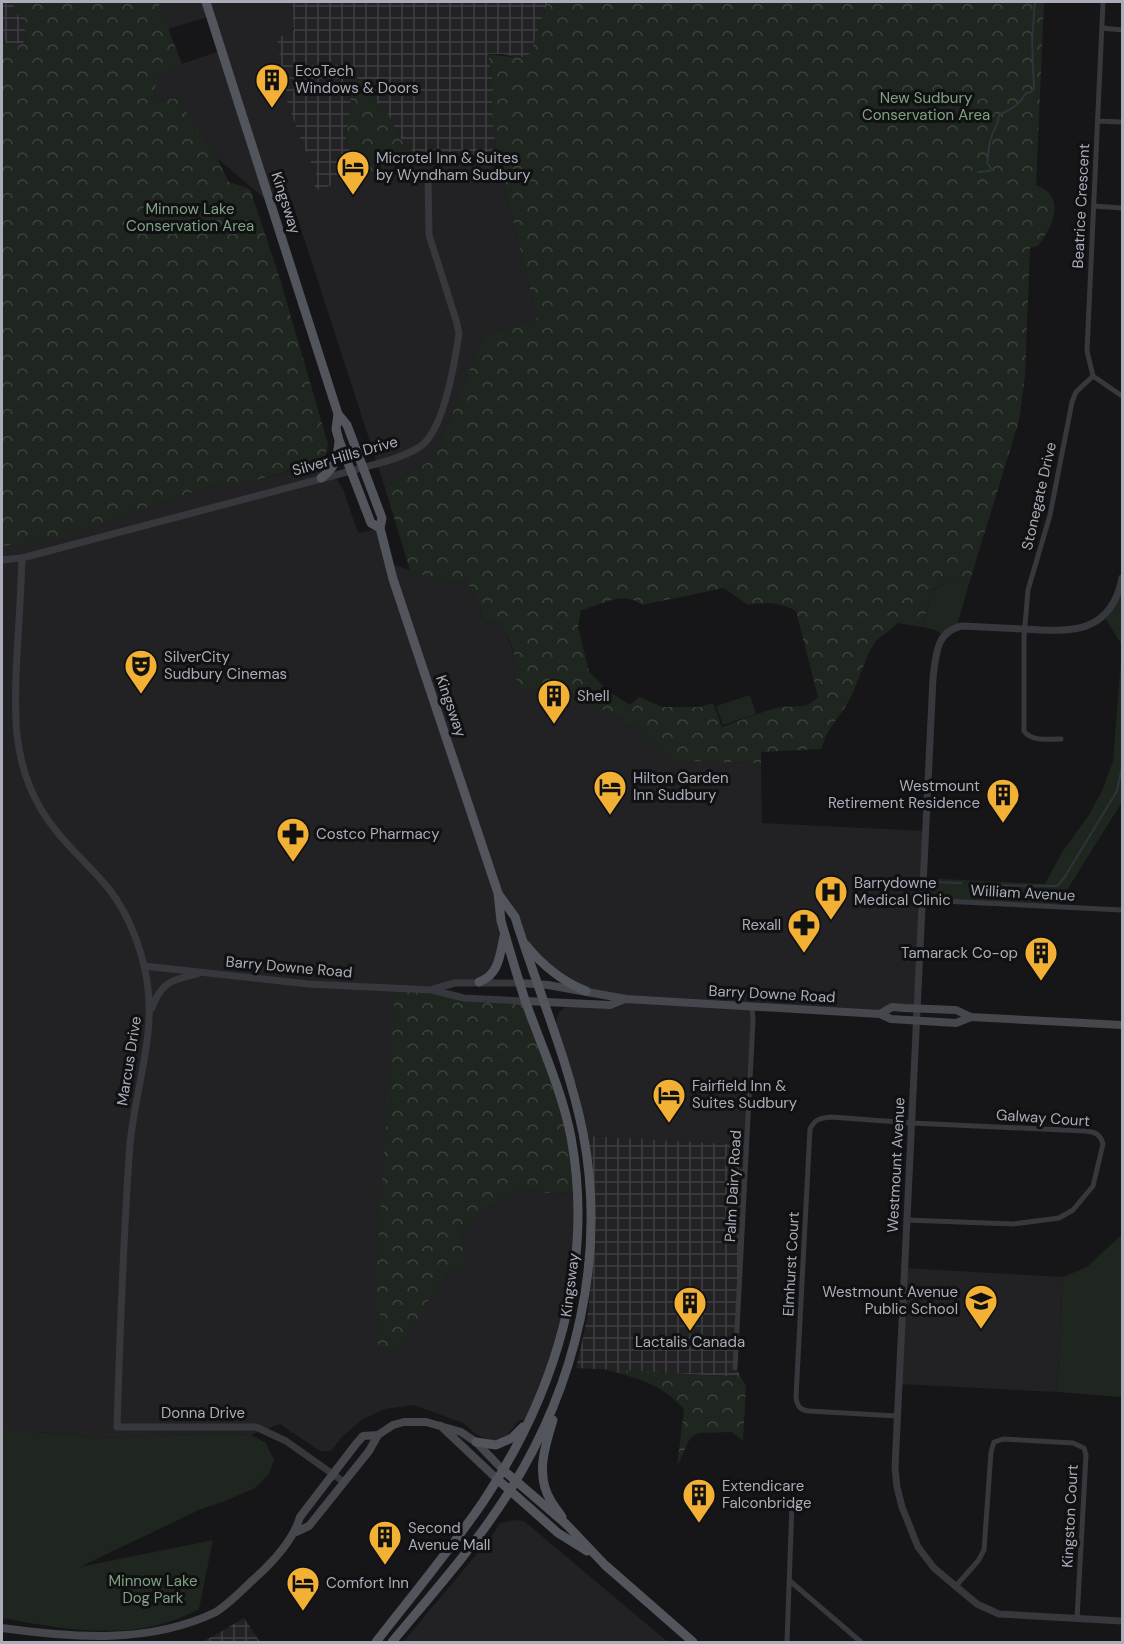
<svg xmlns="http://www.w3.org/2000/svg" width="1124" height="1644" font-family="'DM Sans',sans-serif">
  <style>
    .built { fill: #222225 }
    .industrial { fill: url(#industrial-grid) }
    .green { fill: #1e261f }
    .forest { fill: url(#forest-crowns); fill-rule: evenodd }
    .lines { fill: none; stroke-linecap: round; stroke-linejoin: round }
    .stream { stroke: #2c353c; stroke-width: 2 }
    .minor { stroke: #37383d; stroke-width: 5 }
    .tertiary { stroke: #37383d; stroke-width: 7 }
    .secondary { stroke: #45474d; stroke-width: 8 }
    .primary { stroke: #53555c; stroke-width: 9 }
    .labels { text-anchor: middle; stroke-width: 6; stroke-linejoin: round; paint-order: stroke }
    .poi-label { font-size: 15px; fill: #a8adb8; stroke: #111113; text-anchor: start }
    .park-label { font-size: 15px; fill: #7fa381; stroke: #111113 }
    .street-label { font-size: 15px; fill: #a8adb8; stroke: #111113 }
  </style>
  <defs>
    <pattern id="industrial-grid" width="8" height="8" patternUnits="userSpaceOnUse" patternTransform="scale(1.5)"><rect width="8" height="8" fill="#222225"/><path d="M0 4h8M4 0v8" fill="none" stroke="#3f3f43"/></pattern>
    <pattern id="forest-crowns" width="20" height="18" patternUnits="userSpaceOnUse" patternTransform="scale(1.5)"><rect width="20" height="18" fill="#1e261f"/><path d="M2 6a3 3 0 1 1 6 0M12 15a3 3 0 1 1 6 0" fill="none" stroke="#3c433d"/></pattern>
  </defs>
  <rect width="100%" height="100%" fill="#161618"/>
  <path class="built" d="M158 2H292L294 30 277 38 286 99 302 143 317 176 313 191 403 162 500 167 537 318 483 336 435 458 385 488 292 201 271 204 217 158 177 98 160 101 153 91 161 77 182 64 222 50 211 16 168 29Z
    M327 461 344 492 358 533 377 529 388 563 429 576 447 584 466 579 472 592 480 603 482 623 495 624 504 630 511 645 517 668 518 691 535 689 560 693 597 707 625 720 674 761 761 763 762 823 925 831 917 1008 892 1007 880 1014 755 1006 748 1145 587 1136 578 1090 568 1063 556 1040V1020L559 1012 570 1003 610 1006 625 999 586 991 541 962 499 894 504 934 499 958 479 982 432 990 423 1309 447 1273 467 1255 460 1233 478 1214 525 1186 541 1193 576 1192 572 1292 529 1420H519L506 1437 493 1441 477 1435 463 1423 414 1405 385 1409 363 1419 342 1437 331 1451H320L280 1424 251 1435 226 1433 100 1438 27 1431H2V546L117 517 217 484 246 483Z
    M905 1268 1063 1277 1057 1392 900 1384Z
    M515 1520 524 1521 668 1642H403L491 1537 500 1523Z"/>
  <path class="industrial" d="M2 2H12L27 34 23 44 6 43 2 33Z
    M292 2H548L530 54 520 58 503 54H488L492 76V120L496 145 494 159 418 157 399 136 387 113 354 74 346 140 362 170 355 178 313 191 317 176 302 143 286 99 277 38 294 30Z
    M587 1136 748 1145 736 1369 741 1377 576 1368 587 1319 592 1276Z
    M244 1618 260 1642H200L212 1637Z"/>
  <path class="green" d="M1122 576V645L1103 615 1111 606Z
    M971 577 957 626 943 635 935 630 922 627 932 591 947 581Z
    M1122 647V802L1057 906 922 900 923 878 1045 884 1062 852 1089 815 1102 791 1113 761Z
    M750 695 756 714 723 725 716 706Z
    M1122 1234V1397L1057 1392 1063 1277 1087 1267Z
    M2 1431H27L100 1438 226 1433 251 1435 266 1443 274 1460 269 1474 255 1488 225 1501 199 1510 80 1567 213 1540 199 1609C137 1643 68 1630 2 1618Z"/>
  <path class="forest" d="M12 2H158L182 64 161 77 153 91 160 101 177 98 217 158 229 182 250 189 280 279 328 444C327 455 324 458 316 463L246 483 217 484 49 540 2 546V33L6 43 23 44 27 34Z
    M548 2H1044L1036 185C1067 196 1053 226 1038 246L1030 248 1025 376 1019 421 971 577 947 581 932 590 922 627 897 623C891 631 883 634 876 641 868 650 856 688 849 701 840 717 825 730 822 749L761 752V763L674 761 625 720 597 707 560 693 536 689 518 691C516 673 516 633 496 625 492 623 486 623 482 623L480 603 472 592 466 579 447 584 410 570 385 488 435 458 483 336 537 318 500 167 403 162 355 178 362 170 346 140 354 74 387 113 399 136 418 157 494 159 496 145 492 120V76L488 54 520 58 530 54ZM724 588 748 605C766 602 780 602 796 611L818 697C807 709 797 706 782 707 767 709 737 722 722 727L713 703 700 707H663L639 697 630 705 608 691 589 672 578 627 581 610C603 605 622 590 642 605Z
    M395 988 432 990 464 999 525 1001 564 1116 576 1192 541 1193 525 1186 478 1214 460 1233 467 1255 463 1267 447 1273 423 1309 398 1353 378 1345 380 1312 374 1310Z
    M603 1369 741 1377 746 1386 743 1441 732 1432 698 1433 690 1438 677 1467 684 1409C661 1383 636 1378 603 1369Z"/>
  <g class="lines">
    <path class="stream" d="M978 172 990 171 991 168 987 163C989 155 988 146 991 138 994 127 998 127 999 115 1012 109 1018 106 1026 93L1031 92 1034 89 1032 40 1035 2
      M935 882 961 883
      M983 885 1057 886 1064 878 1117 791 1122 767"/>
    <path class="minor" d="M1103 2 1087 351 1093 376 1122 396
      M1102 28 1122 30
      M1098 121 1122 122
      M1094 206 1122 208
      M1061 739C1048 739 1032 742 1024 731V637L1028 590 1050 515 1072 402 1076 392 1093 376
      M923 900 1122 910
      M735 1368 753 1021 752 1006
      M897 1416 809 1411C800 1410 797 1406 796 1397L810 1129C815 1119 820 1118 831 1117L912 1123 1085 1131C1094 1132 1100 1133 1103 1144L1093 1186 1073 1210 1059 1218 1013 1224 906 1220
      M790 1581 861 1642
      M955 1587 978 1561 984 1550 991 1452 994 1442 1003 1439 1073 1443 1084 1448 1086 1455 1077 1619
      M787 1642 792 1503"/>
    <path class="tertiary" d="M22 558C21 590 19 622 17 654 14 709 12 761 41 809 59 840 87 862 109 889 129 915 142 949 147 981 156 1035 135 1090 130 1144 123 1238 120 1332 117 1427H256L286 1441 344 1482
      M2 560 22 558 351 471C374 464 402 459 421 446 444 429 455 361 459 333L456 320 429 235 428 175
      M1122 578C1111 635 1070 632 1023 629 1003 628 983 627 962 626 936 631 936 655 933 678L895 1468 897 1487 902 1507 918 1547 934 1568 977 1604 999 1614 1122 1621
      M144 966 308 984 432 990 464 998 525 1001
      M433 989 455 983H520
      M152 1008C161 982 172 980 197 974"/>
    <path class="secondary" d="M520 983 548 985 626 999 880 1014 891 1019 956 1023 971 1017
      M525 1001 610 1005 625 999
      M880 1014 892 1007 904 1008 956 1010 971 1017 1122 1025
      M441 1426 497 1479
      M296 1532 309 1526 369 1451 378 1435
      M2 1628C74 1638 150 1644 216 1612 230 1603 242 1590 254 1579 273 1562 293 1541 300 1517L356 1444 363 1436 378 1435 393 1425 404 1422H426L461 1432 476 1442 502 1469"/>
    <path class="primary" d="M206 2 338 414 336 429 339 440 371 523 380 528
      M338 414 347 425 382 518 380 528 393 579 498 893 501 921C509 948 517 976 526 1003 542 1047 562 1091 571 1137 595 1267 555 1394 483 1502 450 1550 412 1596 376 1642
      M321 478C335 468 337 459 339 442
      M525 944C542 965 561 981 586 991
      M479 982C499 975 500 955 504 936
      M553 1420C545 1446 535 1475 551 1501 554 1506 558 1511 562 1517
      M476 1442 496 1445 512 1438 523 1427
      M502 1469 566 1524 605 1565 693 1642
      M497 1479 558 1533 587 1551
      M392 1642C432 1594 475 1546 509 1492 576 1386 607 1257 583 1133 568 1059 537 988 515 917L499 895"/>
  </g>
  <defs>
    <g id="building-pin" transform="scale(1.725)"><path d="M0 17L-7.5 6A9.5 9.5 0 1 1 7.5 6Z" fill="#f2b134" stroke="#111113"/><path d="M-4-6H4V6H1V3H-1V6H-4ZM-2.5-4.3h1.7v1.8h-1.7ZM.8-4.3h1.7v1.8H.8ZM-2.5-1h1.7V.8h-1.7ZM.8-1h1.7V.8H.8Z" fill="#111"/></g>
    <g id="hotel-pin" transform="scale(1.725)"><path d="M0 17L-7.5 6A9.5 9.5 0 1 1 7.5 6Z" fill="#f2b134" stroke="#111113"/><path d="M-6-4.5h1.5V1H6V5H4.5V3h-9V5H-6ZM-4 0a1.8 1.8 0 1 1 3.6 0ZM.5 0V-2.5h3Q6-2.5 6 0Z" fill="#111"/></g>
    <g id="theatre-pin" transform="scale(1.725)"><path d="M0 17L-7.5 6A9.5 9.5 0 1 1 7.5 6Z" fill="#f2b134" stroke="#111113"/><path d="M-5-5.5Q0-4 5-5.5V0Q5 5 0 6Q-5 5-5 0ZM-3.3-2.5H-1v1.5H-3.3ZM1-2.5H3.3v1.5H1ZM-2.8 1Q0 5.5 2.8 1Z" fill="#111"/></g>
    <g id="pharmacy-pin" transform="scale(1.725)"><path d="M0 17L-7.5 6A9.5 9.5 0 1 1 7.5 6Z" fill="#f2b134" stroke="#111113"/><path d="M-2-6h4v4h4v4h-4v4h-4v-4h-4v-4h4Z" fill="#111"/></g>
    <g id="hospital-pin" transform="scale(1.725)"><path d="M0 17L-7.5 6A9.5 9.5 0 1 1 7.5 6Z" fill="#f2b134" stroke="#111113"/><path d="M-5-5h3v3.5h4V-5h3V5h-3V1.5h-4V5h-3Z" fill="#111"/></g>
    <g id="school-pin" transform="scale(1.725)"><path d="M0 17L-7.5 6A9.5 9.5 0 1 1 7.5 6Z" fill="#f2b134" stroke="#111113"/><path d="M0-5L7-2L0 1L-7-2ZM-4 1L0 2.5L4 1V4Q0 6-4 4Z" fill="#111"/></g>
  </defs>
  <g fill-rule="evenodd">
    <use href="#building-pin" x="272" y="80"/>
    <use href="#hotel-pin" x="353" y="167"/>
    <use href="#theatre-pin" x="141" y="666"/>
    <use href="#building-pin" x="554" y="696"/>
    <use href="#hotel-pin" x="610" y="787"/>
    <use href="#building-pin" x="1003" y="795"/>
    <use href="#pharmacy-pin" x="293" y="834"/>
    <use href="#hospital-pin" x="831" y="892"/>
    <use href="#pharmacy-pin" x="804" y="925"/>
    <use href="#building-pin" x="1041" y="953"/>
    <use href="#hotel-pin" x="669" y="1095"/>
    <use href="#school-pin" x="981" y="1301"/>
    <use href="#building-pin" x="690" y="1303"/>
    <use href="#building-pin" x="699" y="1495"/>
    <use href="#building-pin" x="385" y="1537"/>
    <use href="#hotel-pin" x="303" y="1583"/>
  </g>
  <g class="labels">
    <g class="poi-label">
      <text x="295" y="76">EcoTech<tspan x="295" dy="17">Windows &amp; Doors</tspan></text>
      <text x="376" y="163">Microtel Inn &amp; Suites<tspan x="376" dy="17">by Wyndham Sudbury</tspan></text>
      <text x="164" y="662">SilverCity<tspan x="164" dy="17">Sudbury Cinemas</tspan></text>
      <text x="577" y="701">Shell</text>
      <text x="633" y="783">Hilton Garden<tspan x="633" dy="17">Inn Sudbury</tspan></text>
      <text x="980" y="791" text-anchor="end">Westmount<tspan x="980" dy="17">Retirement Residence</tspan></text>
      <text x="316" y="839">Costco Pharmacy</text>
      <text x="854" y="888">Barrydowne<tspan x="854" dy="17">Medical Clinic</tspan></text>
      <text x="781" y="930" text-anchor="end">Rexall</text>
      <text x="1018" y="958" text-anchor="end">Tamarack Co-op</text>
      <text x="692" y="1091">Fairfield Inn &amp;<tspan x="692" dy="17">Suites Sudbury</tspan></text>
      <text x="958" y="1297" text-anchor="end">Westmount Avenue<tspan x="958" dy="17">Public School</tspan></text>
      <text x="690" y="1347" text-anchor="middle">Lactalis Canada</text>
      <text x="722" y="1491">Extendicare<tspan x="722" dy="17">Falconbridge</tspan></text>
      <text x="408" y="1533">Second<tspan x="408" dy="17">Avenue Mall</tspan></text>
      <text x="326" y="1588">Comfort Inn</text>
    </g>
    <g class="park-label">
      <text x="926" y="103">New Sudbury<tspan x="926" dy="17">Conservation Area</tspan></text>
      <text x="190" y="214">Minnow Lake<tspan x="190" dy="17">Conservation Area</tspan></text>
      <text x="153" y="1586">Minnow Lake<tspan x="153" dy="17">Dog Park</tspan></text>
    </g>
    <g class="street-label">
      <text transform="translate(286 203) rotate(72)" y="5">Kingsway</text>
      <text transform="translate(1081 206) rotate(-87)" y="5">Beatrice Crescent</text>
      <text transform="translate(345 456) rotate(-16)" y="5">Silver Hills Drive</text>
      <text transform="translate(1039 496) rotate(-77)" y="5">Stonegate Drive</text>
      <text transform="translate(451 706) rotate(71)" y="5">Kingsway</text>
      <text transform="translate(1023 893) rotate(3)" y="5">William Avenue</text>
      <text transform="translate(289 967) rotate(5)" y="5">Barry Downe Road</text>
      <text transform="translate(772 994) rotate(3)" y="5">Barry Downe Road</text>
      <text transform="translate(129 1061) rotate(-81)" y="5">Marcus Drive</text>
      <text transform="translate(1043 1118) rotate(4)" y="5">Galway Court</text>
      <text transform="translate(896 1165) rotate(-87)" y="5">Westmount Avenue</text>
      <text transform="translate(733 1186) rotate(-87)" y="5">Palm Dairy Road</text>
      <text transform="translate(791 1264) rotate(-87)" y="5">Elmhurst Court</text>
      <text transform="translate(570 1285) rotate(-83)" y="5">Kingsway</text>
      <text x="203" y="1418">Donna Drive</text>
      <text transform="translate(1070 1516) rotate(-87)" y="5">Kingston Court</text>
    </g>
  </g>
  <rect width="1124" height="1644" fill="none" stroke="#a8adb8" stroke-width="6"/>
</svg>
